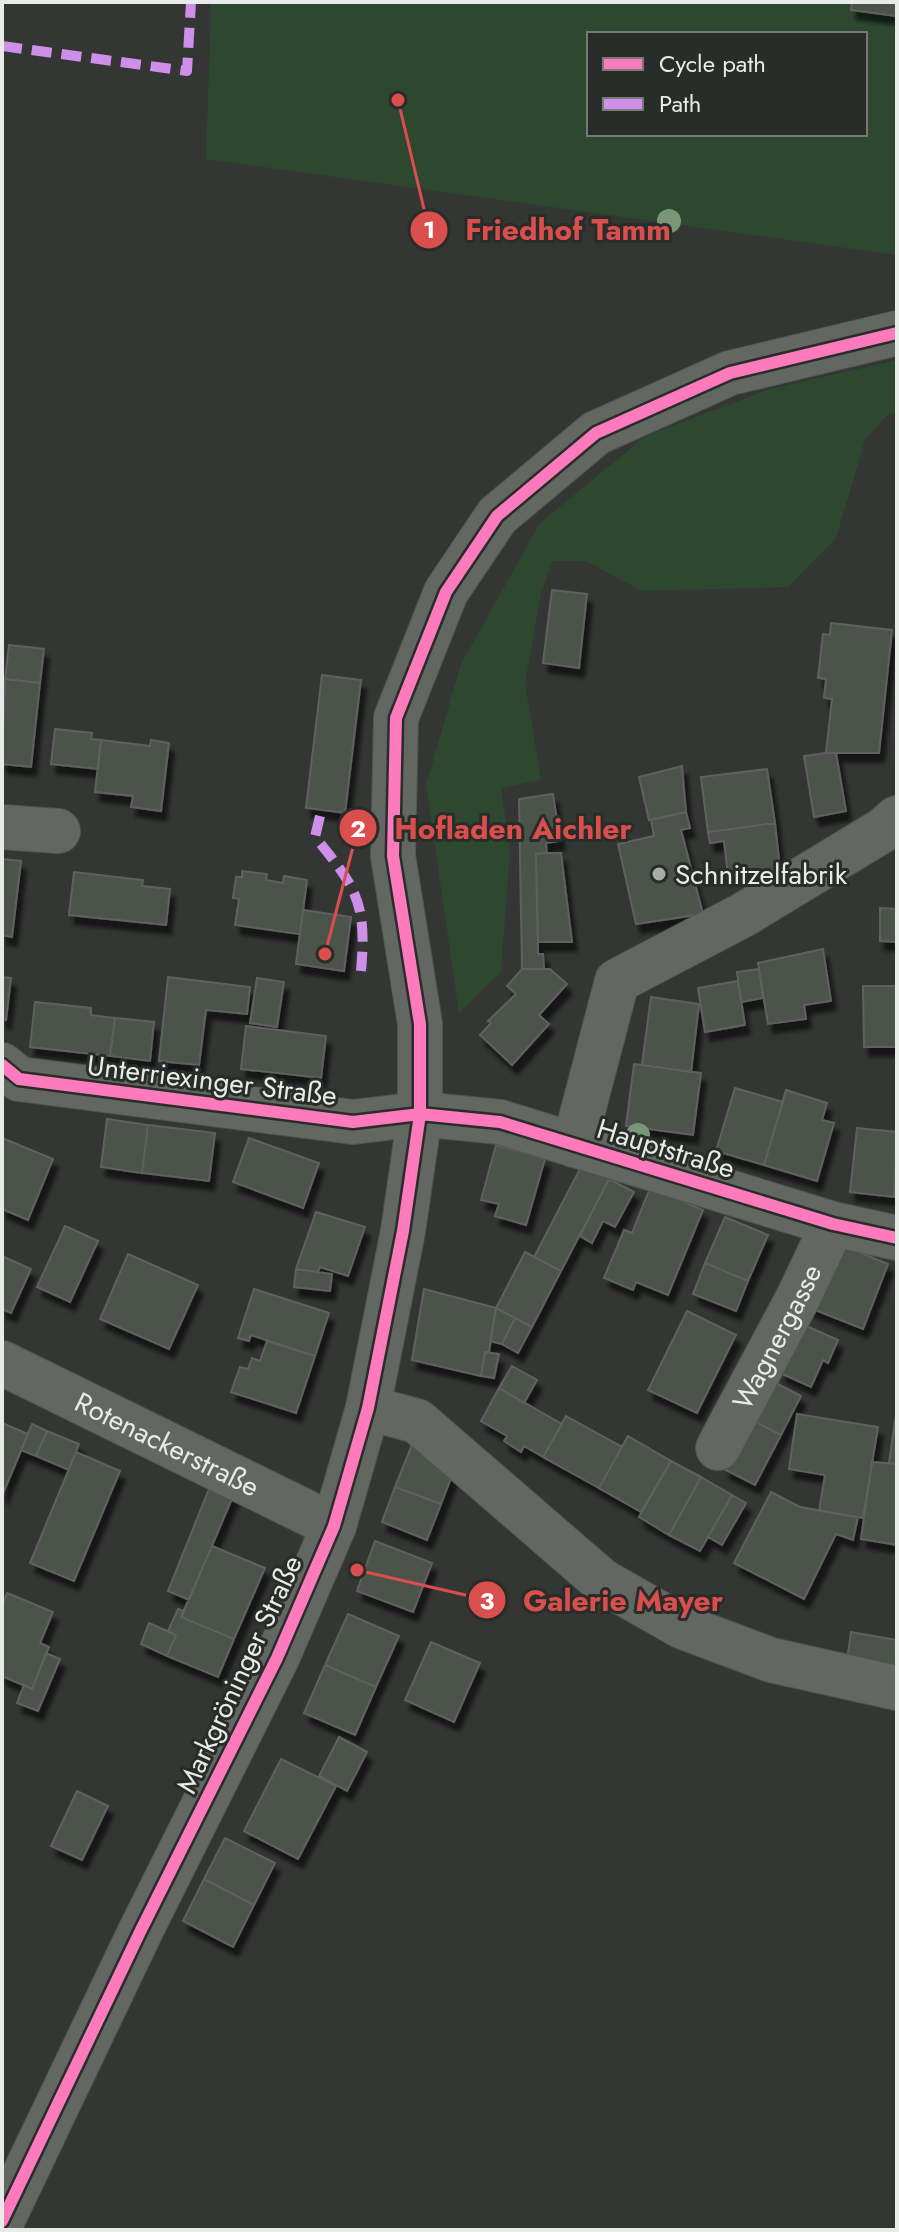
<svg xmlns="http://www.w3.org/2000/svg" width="899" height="2232" font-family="Jost,sans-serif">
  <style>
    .green { fill: #2d482e; fill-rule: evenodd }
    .building { fill: #4b534b; stroke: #606160; stroke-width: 2; filter: url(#shadow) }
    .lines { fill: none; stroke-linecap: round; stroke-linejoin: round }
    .minor-casing { stroke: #515351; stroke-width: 46 }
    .minor { stroke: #636762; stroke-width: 44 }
    .quiet { stroke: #ce8fe9; stroke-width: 10; stroke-dasharray: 20 10; stroke-linecap: butt }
    .cycleway-casing { stroke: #292d29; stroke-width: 17 }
    .cycleway { stroke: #fd7abc; stroke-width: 12 }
    .tree { fill: #779777 }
    .poi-dot { fill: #aaaca9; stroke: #292d29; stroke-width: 3 }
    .labels { text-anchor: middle; stroke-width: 6; stroke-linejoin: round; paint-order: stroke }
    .poi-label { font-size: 28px; fill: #e9ebe8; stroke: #292d29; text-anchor: start }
    .street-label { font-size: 28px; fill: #e9ebe8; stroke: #292d29 }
    .leader { fill: none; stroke: #da4f4e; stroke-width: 3 }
    .callout-dot { fill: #da4f4e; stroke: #292d29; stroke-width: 3 }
    .mark-label { font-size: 24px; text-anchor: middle; font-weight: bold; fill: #fff }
    .callout-label { font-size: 30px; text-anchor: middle; font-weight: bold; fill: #da4f4e; stroke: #292d29; stroke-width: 6; stroke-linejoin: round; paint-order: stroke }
  </style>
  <defs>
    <filter id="shadow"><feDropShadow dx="5" dy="9" stdDeviation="2" flood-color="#0009"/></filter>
  </defs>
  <rect width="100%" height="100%" fill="#343634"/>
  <path class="green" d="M211 2H897V255L206 159ZM589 34H865V134H589Z
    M897 360V413L888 414 865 440 836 538 788 587 642 591 585 561H552L541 594 525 683 541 780 501 788 510 850 501 972 459 1013 426 785 461 664 540 523 646 436 770 389Z"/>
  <path class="building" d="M852 2H897V16L851 10Z
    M552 590 587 594 579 668 543 663Z
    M831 623 892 630 879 753H826L832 699 824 698 826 679 818 678 823 634 830 635Z
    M9 645 44 649 40 683 5 679Z
    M322 675 361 680 345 813 306 808Z
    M5 679 40 683 31 767 2 764Z
    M55 729 92 733 91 739 101 740 98 769 51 764Z
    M101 740 150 746 151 740 169 743 161 811 131 807 133 796 95 792Z
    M826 753H836L846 811 814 817 804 756Z
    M682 766 686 812 649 820 639 777Z
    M767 769 775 823 708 832 701 777Z
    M553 794 560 841 546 843 547 853 536 854 538 954H543L544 969H522L519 799Z
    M686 812 690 828 681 830 703 914 636 924 618 844 654 836 651 820Z
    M775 823 780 869 728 875 724 841 710 843 708 832Z
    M547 853H561L572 942H538L536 854Z
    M2 859 21 861 12 937 2 935Z
    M242 871 267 874 266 880 283 883 284 876 307 880 300 934 235 925 239 899 233 898 236 877H242Z
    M74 872 143 880 142 886 170 889 166 925 69 915Z
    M880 908 896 909V942L880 941Z
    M303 910 351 917 344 971 296 964Z
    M823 949 831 1001 804 1005 806 1019 768 1024 758 963Z
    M522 969H550L567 984 539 1015 549 1024 512 1065 480 1035 491 1023 488 1021 516 994 507 986Z
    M759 969 763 998 741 1002 737 972Z
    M2 977 11 978 6 1020 2 1019Z
    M168 977 250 987 247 1014 206 1010 199 1065 159 1061Z
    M257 978 284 982 277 1027 250 1023Z
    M738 981 745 1025 705 1032 698 988Z
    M863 986H897V1047H864Z
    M651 997 699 1004 691 1072 642 1065Z
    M35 1002 91 1008V1015L115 1018 110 1056 30 1047Z
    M115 1018 154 1022 150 1061 110 1056Z
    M246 1026 326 1036 321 1078 241 1069Z
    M634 1064 701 1073 693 1135 626 1126Z
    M735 1088 783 1102 764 1165 716 1151Z
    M786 1090 827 1103 822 1120 834 1123 817 1181 764 1165Z
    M107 1119 148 1125 142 1173 101 1167Z
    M148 1125 215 1133 209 1181 142 1173Z
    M857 1128 897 1132 894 1197 850 1192Z
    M2 1138 53 1159 28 1220 2 1209Z
    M249 1138 319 1163 303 1208 233 1182Z
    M496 1145 545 1159 526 1225 495 1216 499 1204 481 1200Z
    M582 1165 609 1179 561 1271 534 1257Z
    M609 1179 634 1192 615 1227 603 1221 592 1243 580 1236Z
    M650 1188 703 1210 668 1295 636 1282 633 1290 604 1278 624 1230 632 1233Z
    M316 1212 365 1227 348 1276 320 1267 318 1272 296 1269Z
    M725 1217 768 1235 748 1281 705 1263Z
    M65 1226 98 1241 70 1302 37 1287Z
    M841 1245 888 1264 863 1329 805 1306Z
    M525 1252 561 1271 532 1327 496 1308Z
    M128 1254 198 1285 169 1349 100 1319Z
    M2 1256 31 1269 11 1313 2 1309Z
    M705 1263 748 1281 736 1311 693 1294Z
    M296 1269 332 1274 330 1291 294 1287Z
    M254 1289 329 1313 315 1356 251 1335 249 1341 238 1338Z
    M424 1289 496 1308 489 1352H485L481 1376 412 1360Z
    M496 1308 515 1318 502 1344 490 1341Z
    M687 1311 736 1335 697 1413 648 1390Z
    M515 1318 532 1327 518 1353 502 1344Z
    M802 1324 838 1340 828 1363 823 1360 811 1387 780 1373Z
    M267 1341 315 1356 296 1413 231 1392 240 1367 248 1369 252 1358 260 1361Z
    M485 1352 499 1354 494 1378 481 1376Z
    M512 1366 537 1380 524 1403 499 1388Z
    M770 1380 801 1396 781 1435 750 1419Z
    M499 1388 562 1424 543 1457 524 1446 521 1452 504 1441 507 1436 481 1421Z
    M897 1408V1464L889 1463Z
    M797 1414 878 1427 863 1518 819 1511 825 1475 789 1469Z
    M566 1416 622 1447 599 1488 543 1457Z
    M750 1419 781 1435 755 1485 724 1469Z
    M2 1423 28 1434 2 1496Z
    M32 1424 47 1431 36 1456 21 1450Z
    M47 1431 79 1444 69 1470 36 1456Z
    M628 1436 671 1461 641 1512 599 1488Z
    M413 1442 453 1473 441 1504 395 1487Z
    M76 1452 120 1471 74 1581 30 1563Z
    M671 1461 701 1477 669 1535 639 1517Z
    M872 1462 897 1464V1545L861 1539Z
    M701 1477 732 1495 700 1551 669 1535Z
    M211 1484 234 1494 189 1600 168 1591Z
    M395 1487 441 1504 427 1540 382 1522Z
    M771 1492 800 1507 858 1517 853 1540 836 1534 804 1599 734 1563Z
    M732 1495 746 1503 722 1545 708 1537Z
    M375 1541 432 1563 413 1612 357 1591Z
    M212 1546 265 1568 234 1639 181 1617Z
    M7 1593 53 1612 40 1643 49 1647 32 1689 2 1676V1605Z
    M178 1609 184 1611 181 1617 234 1639 218 1677 167 1656 176 1635 168 1631Z
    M348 1614 399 1636 376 1687 325 1665Z
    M149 1623 176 1635 167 1656 141 1644Z
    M851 1632 897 1640V1676L846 1668Z
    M431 1642 480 1663 454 1722 405 1700Z
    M46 1653 60 1659 38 1711 17 1703 24 1685 32 1689Z
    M325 1665 376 1687 355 1735 304 1713Z
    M339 1737 367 1752 347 1791 319 1776Z
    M281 1759 336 1786 298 1859 244 1831Z
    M77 1791 108 1806 82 1860 51 1846Z
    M225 1838 275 1863 254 1905 204 1879Z
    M204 1879 254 1905 233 1947 183 1921Z"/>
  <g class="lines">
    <g class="minor-casing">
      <g id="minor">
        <path d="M2 827 58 831"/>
        <path d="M2 1065 19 1079 353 1122 420 1114 500 1122 833 1224 897 1238"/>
        <path d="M574 1145 617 981 743 915 883 830 897 818"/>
        <path id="s1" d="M2 1363 334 1526"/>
        <path d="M368 1408 417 1421 602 1581 683 1627 771 1660 897 1688"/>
        <path id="s2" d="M718 1448 799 1296 833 1224"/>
        <path d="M2 2221 140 1932 277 1658 334 1526 368 1408 403 1231 420 1114V1024L393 856 396 718 446 592 497 516 596 433 730 373 897 333"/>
      </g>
    </g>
    <use href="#minor" class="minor"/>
    <path class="quiet" d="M2 46 187 71 191 2
      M320 816 315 837C357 888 367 904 361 971"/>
    <g class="cycleway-casing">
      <path id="cycleway" d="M2 1065 19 1079 353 1122 420 1114 500 1122 833 1224 897 1238
        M2 2221 140 1932 277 1658 334 1526 368 1408 403 1231 420 1114V1024L393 856 396 718 446 592 497 516 596 433 730 373 897 333"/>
    </g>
    <use href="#cycleway" class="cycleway"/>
  </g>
  <g class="tree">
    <circle cx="669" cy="221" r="12"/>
    <circle cx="638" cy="1135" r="12"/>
  </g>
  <circle class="poi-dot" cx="659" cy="874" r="8"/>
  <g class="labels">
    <g class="poi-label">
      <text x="675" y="884">Schnitzelfabrik</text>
    </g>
    <g class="street-label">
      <text transform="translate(212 1080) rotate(7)" y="10">Unterriexinger Straße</text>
      <text transform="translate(666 1148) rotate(17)" y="10">Hauptstraße</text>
      <text dy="10" stroke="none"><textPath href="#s2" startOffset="126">Wagnergasse</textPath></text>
      <text dy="10" stroke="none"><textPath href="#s1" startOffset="184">Rotenackerstraße</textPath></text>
      <text transform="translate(239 1674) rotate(-65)" y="10">Markgröninger Straße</text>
    </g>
  </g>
  <path class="leader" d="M398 100L429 230M325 954L358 828M357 1570L487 1600"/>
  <g class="callout-dot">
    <circle cx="398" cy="100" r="8"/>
    <circle cx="325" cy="954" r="8"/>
    <circle cx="357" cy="1570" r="8"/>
    <circle cx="429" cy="230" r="20"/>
    <circle cx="358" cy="828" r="20"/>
    <circle cx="487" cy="1600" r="20"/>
  </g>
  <g class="mark-label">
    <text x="429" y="238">1</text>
    <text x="358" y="837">2</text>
    <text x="487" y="1609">3</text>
  </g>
  <g class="callout-label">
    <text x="568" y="240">Friedhof Tamm</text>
    <text x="513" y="839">Hofladen Aichler</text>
    <text x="623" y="1611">Galerie Mayer</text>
  </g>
  <rect width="899" height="2232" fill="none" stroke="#e9ebe8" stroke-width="8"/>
  <rect x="587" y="32" width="280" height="104" fill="#292d29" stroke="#767975" stroke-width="2"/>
  <rect x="603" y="58" width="40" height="12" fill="#fd7abc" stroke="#767975" stroke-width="2"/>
  <text x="659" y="72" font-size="24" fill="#e9ebe8">Cycle path</text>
  <rect x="603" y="98" width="40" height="12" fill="#ce8fe9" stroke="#767975" stroke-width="2"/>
  <text x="659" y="112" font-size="24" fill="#e9ebe8">Path</text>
</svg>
